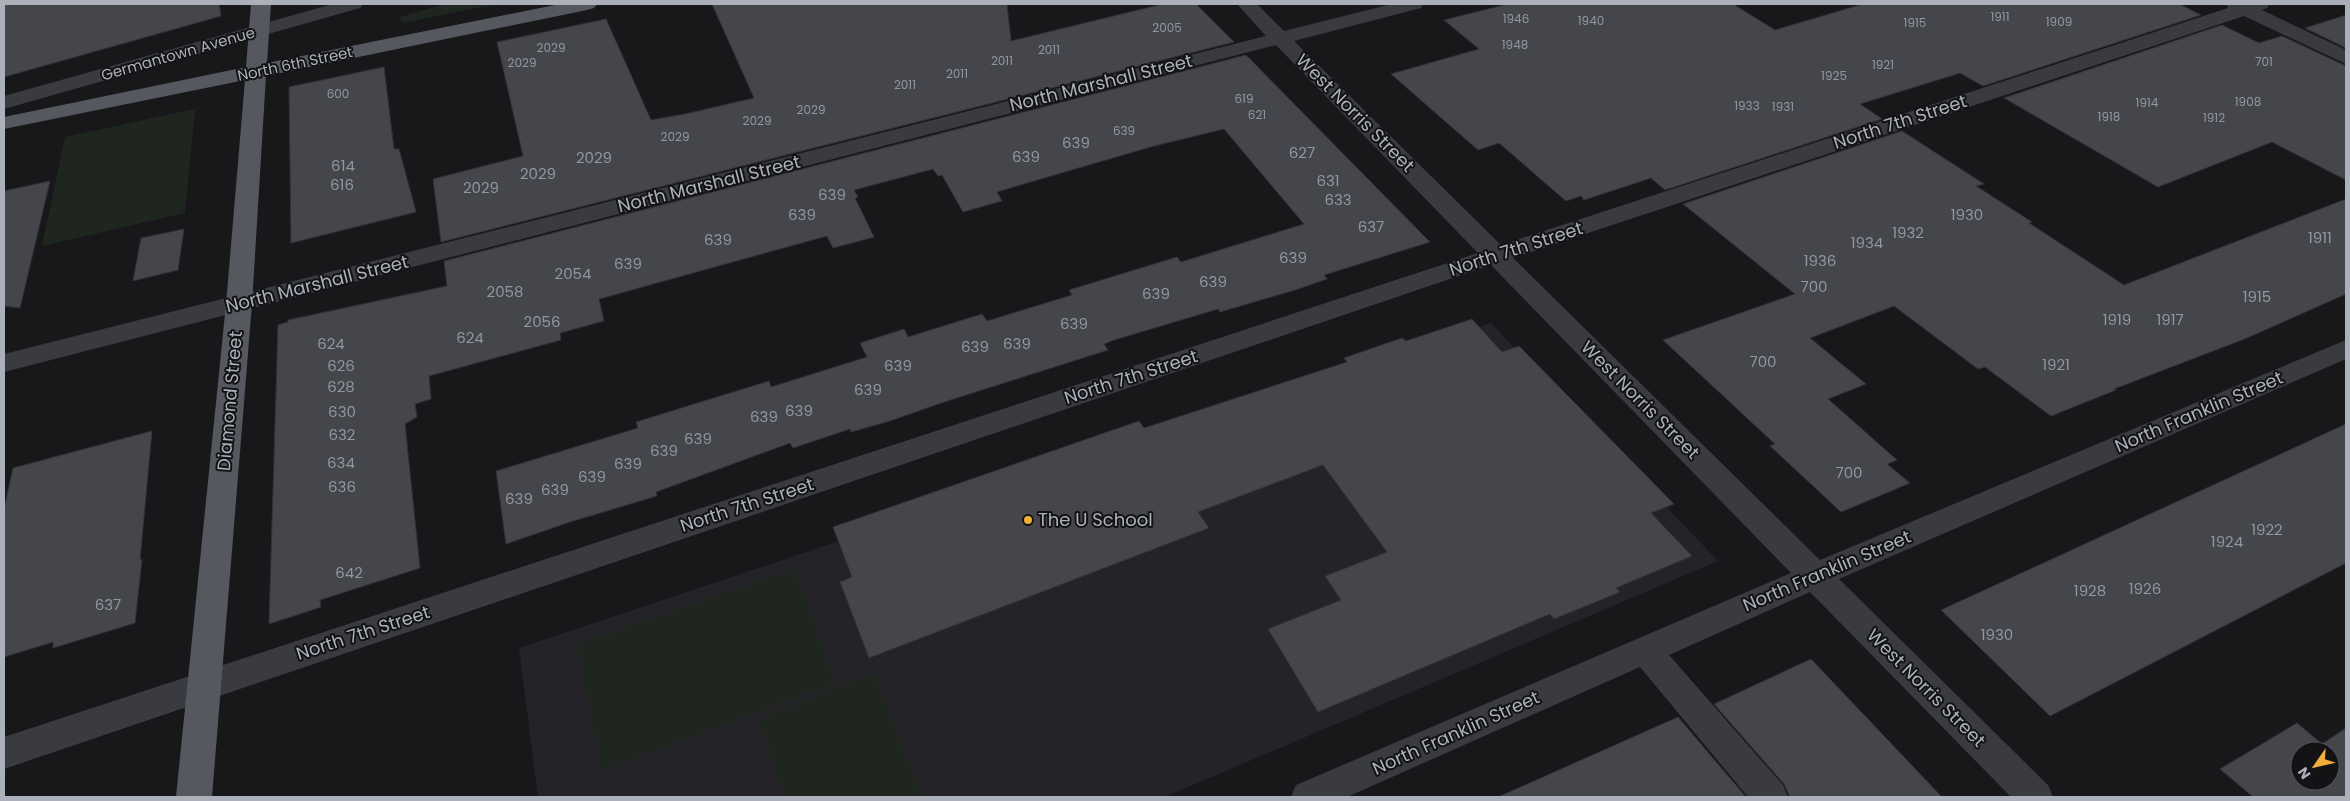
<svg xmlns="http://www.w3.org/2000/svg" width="2350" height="801" font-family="Poppins,sans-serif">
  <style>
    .built { fill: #242428 }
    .green { fill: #1e261f }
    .building { fill: #45464b; stroke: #323337; fill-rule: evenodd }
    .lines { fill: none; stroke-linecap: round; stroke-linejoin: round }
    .minor { fill: #393b40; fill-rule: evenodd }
    .major { fill: #55585f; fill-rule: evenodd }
    .poi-dot { fill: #f1ae3a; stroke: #131316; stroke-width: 2 }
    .labels { text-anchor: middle; stroke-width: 4; stroke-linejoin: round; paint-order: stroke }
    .far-number-label { font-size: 12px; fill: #92969e }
    .far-street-label { font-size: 15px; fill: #abb0ba; stroke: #131316 }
    .number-label { font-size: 15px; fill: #92969e }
    .street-label { font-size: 18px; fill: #abb0ba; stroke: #131316 }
    .poi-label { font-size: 18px; fill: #abb0ba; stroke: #131316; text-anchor: start }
  </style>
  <rect width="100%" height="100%" fill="#18181b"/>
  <path class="built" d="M1491 323 1718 561 1165 797H538L519 648Z"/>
  <path class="green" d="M444 4H497L403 23 400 17Z
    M195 109 185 213 42 246 65 137Z
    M795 568 835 682 602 771 577 645Z
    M874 673 922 797H784L759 719Z"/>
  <path class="building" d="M4 4H219L221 16 4 77Z
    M712 4H1007L1011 41 1163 4H1196L1234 42 441 242 433 179 523 156 497 42 606 19 651 120 685 114 754 98Z
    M1508 4H1733L1775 30 1863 4H2179L2201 15 1983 86 1960 73 1860 104 1882 119 1665 190 1651 178 1584 200 1581 196 1566 201 1499 143 1478 150 1391 74 1479 49 1444 20Z
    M2346 15V48L2305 28Z
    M2222 25 2259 43 2282 36 2346 66V180L2272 142 2158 187 2004 98Z
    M1246 55 1430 242 1324 275 1327 279 1295 290 1220 312 1218 309 1114 340 1104 344 1108 350 941 403 890 421 851 432 850 429 793 448 790 443 656 492 657 496 570 522 506 544 496 471 638 428 636 422 704 401 769 381 771 387 867 357 860 343 904 329 908 337 982 314 987 321 1072 295 1069 290 1177 257 1181 262 1304 224 1224 129 1154 146 1027 183 997 192 1002 201 963 212 942 175 938 176 933 169 854 190 858 197 855 198 874 237 833 248 827 236 599 299 604 321 560 333 561 340 429 376 431 399 415 404 417 417 405 424 420 568 320 600 321 607 269 624 278 325 288 322V320L447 286 444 261Z
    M384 67 394 149H399L416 212 291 243 289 87Z
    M1902 131 1984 184 1976 186 2032 222 2029 223 2124 285 2346 199V294L2247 338 2114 389 2116 390 2051 416 1985 367 1978 369 1894 306 1810 338 1866 384 1828 399 1897 460 1887 464 1910 483 1841 512 1770 446 1775 444 1663 340 1795 294 1683 204Z
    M50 181 20 308 4 306V191Z
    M184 229 178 270 133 281 141 238Z
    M1472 319 1502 352 1519 346 1674 504 1651 513 1692 556 1616 588 1620 592 1554 619 1550 614 1318 712 1268 629 1341 600 1325 576 1387 552 1323 465 1198 512 1209 528 869 658 840 582 852 577 833 527 1139 421 1144 428 1347 362 1344 358 1402 338 1406 341Z
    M2346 424V563L2050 716 1941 610Z
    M152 431 140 560 142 559 135 623 53 648V642L4 657V509L13 468Z
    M1811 659 1942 797H1790L1784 784 1714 704Z
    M1678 717 1746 797H1498Z
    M2297 723 2322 744 2346 728V797H2253L2220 769ZM2300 751H2330V781H2300Z"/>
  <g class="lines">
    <path class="minor" d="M333 4H363L360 8 4 109V96Z
      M1237 4H1257L1284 31 1392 4H1423L1421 8 1294 41 1501 245 2228 8 2226 4H2269L2267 8 2262 10 2346 50V64L2244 16 1513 258 1820 560 2346 340V359L1839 579 2048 785 2053 797H2011L1810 592 1669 655 1783 785 1788 797H1748L1640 667 1347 797H1291L1296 785 1791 573 1491 265 4 769V737L1478 253 1276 45 4 372V354L1266 36Z"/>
    <path class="major" d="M251 4H271L267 63 560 4H597L594 8 587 10 266 76 252 304 212 797H176L226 304 245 80 4 129V117L246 67Z"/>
  </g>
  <circle class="poi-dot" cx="1028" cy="520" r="5"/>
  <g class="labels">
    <g class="far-number-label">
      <text x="2000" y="21">1911</text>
      <text x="1516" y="23">1946</text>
      <text x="1591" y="25">1940</text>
      <text x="2059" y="26">1909</text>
      <text x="1915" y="27">1915</text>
      <text x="1167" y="32">2005</text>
      <text x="1515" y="49">1948</text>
      <text x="551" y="52">2029</text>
      <text x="1049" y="54">2011</text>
      <text x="1002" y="65">2011</text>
      <text x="2264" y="66">701</text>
      <text x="522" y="67">2029</text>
      <text x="1883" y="69">1921</text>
      <text x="957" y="78">2011</text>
      <text x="1834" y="80">1925</text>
      <text x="905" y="89">2011</text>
      <text x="338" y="98">600</text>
      <text x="1244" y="103">619</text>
      <text x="2248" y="106">1908</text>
      <text x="2147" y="107">1914</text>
      <text x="1747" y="110">1933</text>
      <text x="1783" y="111">1931</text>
      <text x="811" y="114">2029</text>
      <text x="1257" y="119">621</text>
      <text x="2109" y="121">1918</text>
      <text x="2214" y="122">1912</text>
      <text x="757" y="125">2029</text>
      <text x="1124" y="135">639</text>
      <text x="675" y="141">2029</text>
    </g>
    <g class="far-street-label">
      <text transform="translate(178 54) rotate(-16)" y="5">Germantown Avenue</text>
      <text transform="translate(295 64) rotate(-12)" y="5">North 6th Street</text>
    </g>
    <g class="number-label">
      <text x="1076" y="148">639</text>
      <text x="1302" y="158">627</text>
      <text x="1026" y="162">639</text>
      <text x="594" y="163">2029</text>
      <text x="343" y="171">614</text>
      <text x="538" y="179">2029</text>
      <text x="1328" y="186">631</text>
      <text x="342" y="190">616</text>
      <text x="481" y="193">2029</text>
      <text x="832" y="200">639</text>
      <text x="1338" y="205">633</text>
      <text x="802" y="220">639</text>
      <text x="1967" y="220">1930</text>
      <text x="1371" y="232">637</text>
      <text x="1908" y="238">1932</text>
      <text x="2320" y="243">1911</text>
      <text x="718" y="245">639</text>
      <text x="1867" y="248">1934</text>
      <text x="1293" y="263">639</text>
      <text x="1820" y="266">1936</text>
      <text x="628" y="269">639</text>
      <text x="573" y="279">2054</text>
      <text x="1213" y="287">639</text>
      <text x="1814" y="292">700</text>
      <text x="505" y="297">2058</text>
      <text x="1156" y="299">639</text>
      <text x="2257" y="302">1915</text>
      <text x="2117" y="325">1919</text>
      <text x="2170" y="325">1917</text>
      <text x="542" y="327">2056</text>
      <text x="1074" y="329">639</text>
      <text x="470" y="343">624</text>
      <text x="331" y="349">624</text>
      <text x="1017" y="349">639</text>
      <text x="975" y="352">639</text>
      <text x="1763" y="367">700</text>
      <text x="2056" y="370">1921</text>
      <text x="341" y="371">626</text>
      <text x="898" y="371">639</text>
      <text x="341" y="392">628</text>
      <text x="868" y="395">639</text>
      <text x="799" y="416">639</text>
      <text x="342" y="417">630</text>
      <text x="764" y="422">639</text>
      <text x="342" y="440">632</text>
      <text x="698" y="444">639</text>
      <text x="664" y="456">639</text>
      <text x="341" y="468">634</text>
      <text x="628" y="469">639</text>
      <text x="1849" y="478">700</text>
      <text x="592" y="482">639</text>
      <text x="342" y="492">636</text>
      <text x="555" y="495">639</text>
      <text x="519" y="504">639</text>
      <text x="2267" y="535">1922</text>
      <text x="2227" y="547">1924</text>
      <text x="349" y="578">642</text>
      <text x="2145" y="594">1926</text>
      <text x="2090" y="596">1928</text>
      <text x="108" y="610">637</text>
      <text x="1997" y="640">1930</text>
    </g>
    <g class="street-label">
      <text transform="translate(1101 83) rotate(-14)" y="6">North Marshall Street</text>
      <text transform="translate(1355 113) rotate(45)" y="6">West Norris Street</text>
      <text transform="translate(1900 122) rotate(-18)" y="6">North 7th Street</text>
      <text transform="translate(709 184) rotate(-14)" y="6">North Marshall Street</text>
      <text transform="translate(1516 249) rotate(-18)" y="6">North 7th Street</text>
      <text transform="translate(317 284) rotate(-14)" y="6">North Marshall Street</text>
      <text transform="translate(1131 377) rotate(-18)" y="6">North 7th Street</text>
      <text transform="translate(1640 400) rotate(45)" y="6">West Norris Street</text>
      <text transform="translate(230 401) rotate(-85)" y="6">Diamond Street</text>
      <text transform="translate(2199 412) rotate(-23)" y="6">North Franklin Street</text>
      <text transform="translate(747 505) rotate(-18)" y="6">North 7th Street</text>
      <text transform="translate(1827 571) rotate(-23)" y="6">North Franklin Street</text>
      <text transform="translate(363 633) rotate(-18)" y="6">North 7th Street</text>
      <text transform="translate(1926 688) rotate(45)" y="6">West Norris Street</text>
      <text transform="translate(1456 733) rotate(-24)" y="6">North Franklin Street</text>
    </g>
    <g class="poi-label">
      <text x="1038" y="526">The U School</text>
    </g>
  </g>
  <rect width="2350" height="801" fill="none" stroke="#abb0ba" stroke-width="10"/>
  <g transform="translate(2315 766) rotate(236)"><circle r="24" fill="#131316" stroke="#505258"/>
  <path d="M0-4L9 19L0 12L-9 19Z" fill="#f1ae3a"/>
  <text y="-8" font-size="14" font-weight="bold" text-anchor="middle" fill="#abb0ba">N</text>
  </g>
</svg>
